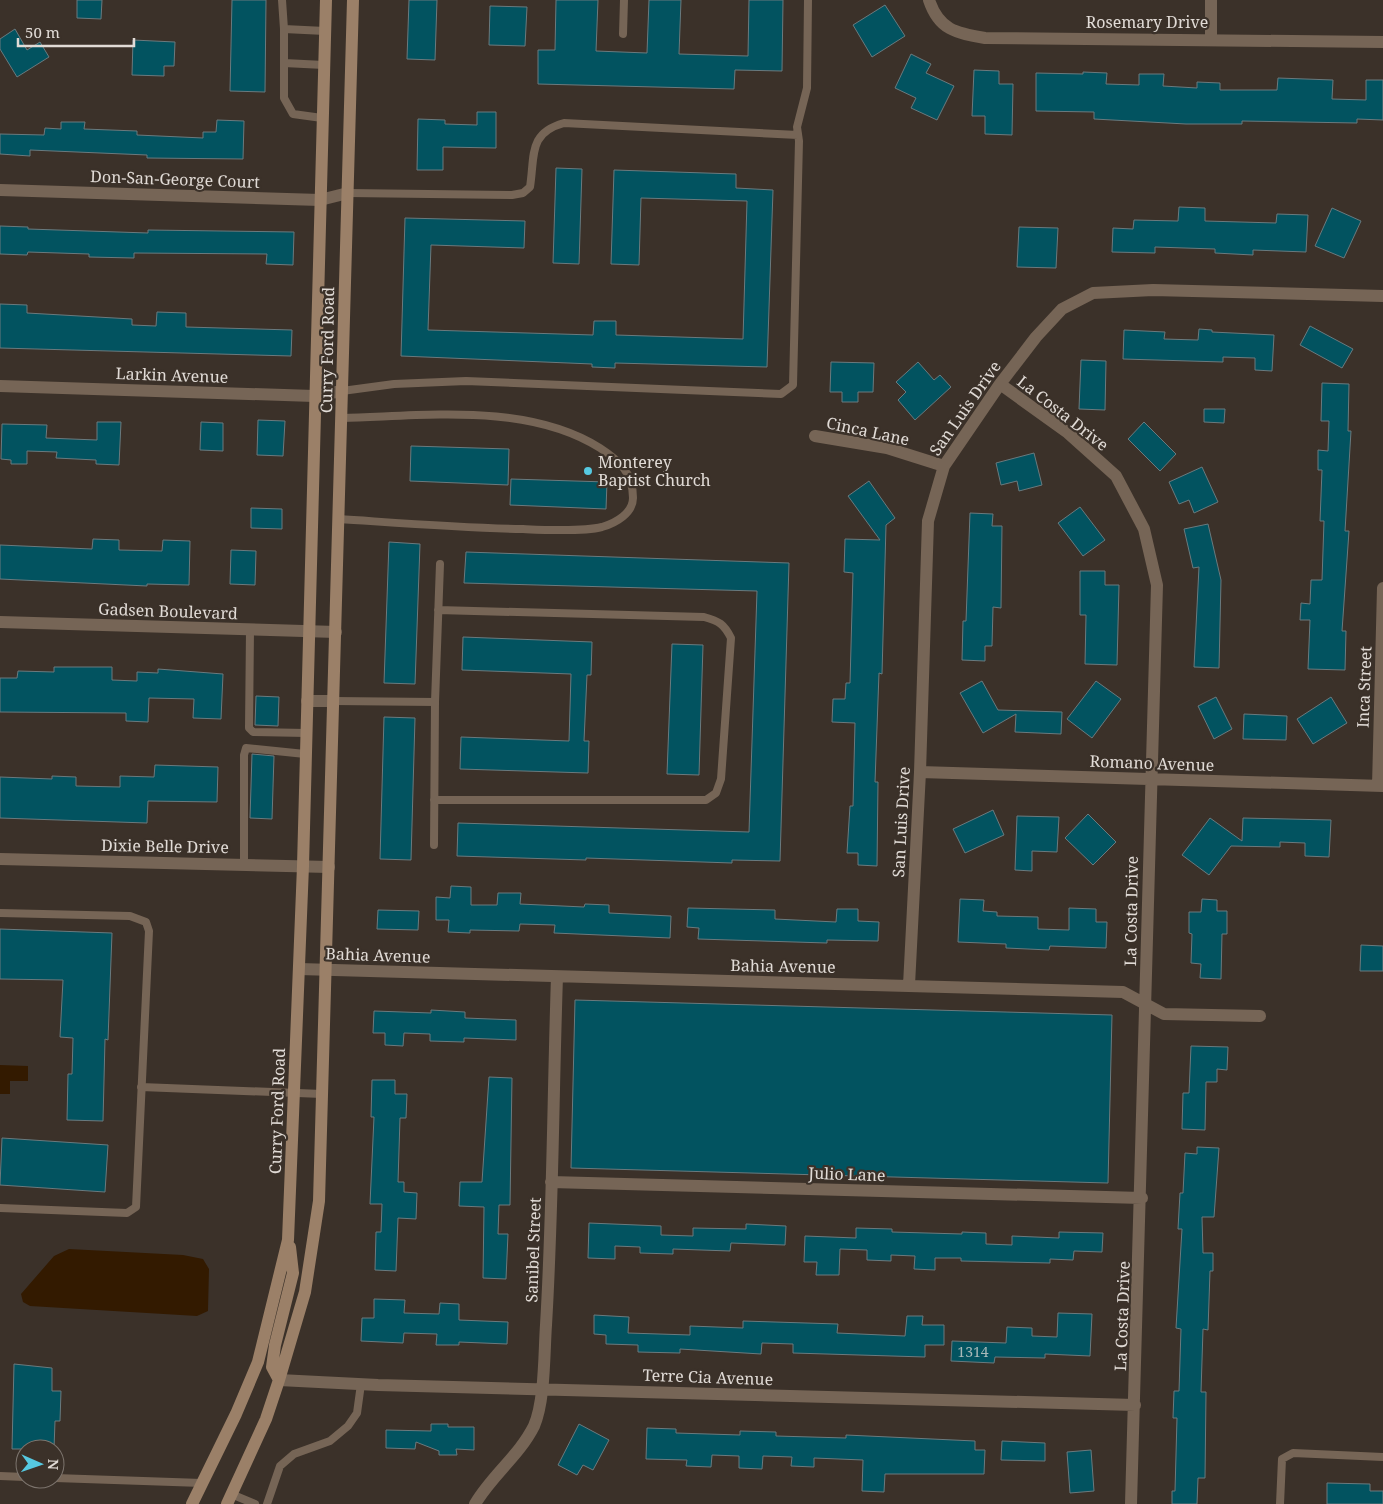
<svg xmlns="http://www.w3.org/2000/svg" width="1383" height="1504" font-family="'Noto Serif',serif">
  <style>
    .water { fill: #331a00 }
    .building { fill: #025360; stroke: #6a7a7e }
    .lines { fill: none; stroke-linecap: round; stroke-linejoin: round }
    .service { stroke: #766556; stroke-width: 8 }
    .minor { stroke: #766556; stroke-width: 12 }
    .tertiary { stroke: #766556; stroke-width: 12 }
    .secondary { stroke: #9b8068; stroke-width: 12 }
    .poi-dot { fill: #56c9e1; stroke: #3b3129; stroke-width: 2 }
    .labels { text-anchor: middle; stroke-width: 4.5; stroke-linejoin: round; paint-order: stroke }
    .number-label { font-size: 14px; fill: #a9b9b8 }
    .street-label { font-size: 16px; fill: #e1dbd6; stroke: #3b3129 }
    .poi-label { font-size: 16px; fill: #e1dbd6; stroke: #3b3129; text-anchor: start }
  </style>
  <rect width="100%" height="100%" fill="#3b3129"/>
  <path class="water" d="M0 1065 28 1066V1081H10V1094H0Z
    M69 1249 183 1255 203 1259 209 1269 208 1311 197 1316 30 1306 23 1302 21 1294 54 1256Z"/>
  <path class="building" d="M77 0H102L101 19 77 18Z
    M232 0H266L265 92 230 91Z
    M409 0H437L435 60 407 59Z
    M556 0H598L596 51 647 53 649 0H681L679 54 748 56 749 0H783L782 71 735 70 734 89 538 84V50H555Z
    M885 5 905 36 872 57 853 25Z
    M490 6 527 7 525 46 489 45Z
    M15 29 27 50 40 42 49 57 17 77 0 49V39Z
    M133 40 175 42 174 66H164V76L132 75Z
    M911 54 931 64 926 73 954 86 937 120 911 108 916 98 895 88Z
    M974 70 999 71V84H1013L1012 135 985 134V116H972Z
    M1083 72 1107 73 1106 84 1139 85V74H1164L1163 86 1197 88V82L1220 83V90H1277L1278 78 1333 80 1332 99 1366 100V80H1383V120L1357 119V123L1242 121V124H1186L1094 119V112L1036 111V73L1083 74Z
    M477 112H496V148L443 147V170H417L418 119 445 120V124L477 125Z
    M217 120 244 121 243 159 147 158V155L30 150V156L0 154V134L44 135 45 128 61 129V122H85L84 129 137 131V135L203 138V132H216Z
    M556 168 582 169 579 264 553 263Z
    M614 170 736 174V188L773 190 767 367 615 363V368L592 367V364L401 356 405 218 525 221 524 248 431 245 428 330 593 335 594 321H616V335L743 339 747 201 641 198 639 265 611 264Z
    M1179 207 1205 208V221L1276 223 1277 214 1308 215 1306 252 1253 250V255L1215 253V249L1155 247V253L1112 252 1113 228 1133 229 1134 220 1178 221Z
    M1332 208 1361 221 1344 258 1315 246Z
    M0 226 28 227V229L148 233V230L294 232 293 265 266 264 267 254 134 253V258L89 257V254L28 252 27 255 0 254Z
    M1019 227 1058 228 1056 268 1017 267Z
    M0 304 27 305V313L132 319V325L156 326 157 312 186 313V327L292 330 291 356 0 348Z
    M1310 326 1353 349 1342 368 1300 345Z
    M1199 329 1212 330V332L1274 335 1272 371 1255 370V358L1223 357V362L1123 359 1124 330 1165 332 1164 339 1198 340Z
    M1081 360 1106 361 1105 410 1079 409Z
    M831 362 874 363 873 392H858V402H842V392H830Z
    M918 362 934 380 940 375 951 387 915 420 898 400 906 392 896 382Z
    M1322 383 1349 384 1348 431H1351L1345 531H1349L1342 631H1346L1345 670 1308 669 1310 620H1300L1301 603 1310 604 1311 580H1322L1324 521H1320L1322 470H1318V450L1328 451 1329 421H1321Z
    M1204 409H1225L1224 423 1204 422Z
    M258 420 285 421 283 456 257 455Z
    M97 422H121L119 465 96 464V460L56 458 57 452 27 451V464H11V460L1 459 2 424 47 425 46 438 97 440Z
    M201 422 223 423V451L200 450Z
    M1144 422 1176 454 1160 471 1128 439Z
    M411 446 509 449 508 485 410 481Z
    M1034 453 1042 485 1019 491 1017 481 1001 485 996 463Z
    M1202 467 1218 502 1194 513 1189 500 1179 504 1169 482Z
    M511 479 607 482 606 509 510 505Z
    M869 481 895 518 886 525 882 674 879 673 875 782H878L877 866 858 865V853H847L850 806H853L855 723 832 722 833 699H845L846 683H850L853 573 844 572 845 539 880 540 848 496Z
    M1080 507 1105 540 1083 556 1058 523Z
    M251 508 282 509V529L251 528Z
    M970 513 993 514 992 526H1002L1001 608 993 607 992 646H985V661L962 660 963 621H966Z
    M1208 524 1221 580 1219 668 1194 667 1199 567 1193 568 1184 529Z
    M93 539 119 540V550L162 551 163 540 190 541 189 585 147 584V586L0 579V545L92 549Z
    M389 542 420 544 415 684 384 683Z
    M231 550 256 551 255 585 230 584Z
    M466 552 789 563 780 861 732 860V863L586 858V860L457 856 458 823 749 832 757 591 464 583Z
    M1080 571H1105V585H1119L1117 665 1085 664 1086 615H1080Z
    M463 637 592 642 591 675H587L584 741H589L588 773 460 769 461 737 569 741 571 674 462 670Z
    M672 644 703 645 699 775 667 774Z
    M54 667H112V680L137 681V672L158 673V669L223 674 221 719 193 718 194 699 149 698 148 722 126 721V713L0 712V678H17L18 671 54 672Z
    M982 681 998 710 1062 712 1061 734 1015 732 1016 714 983 733 960 693Z
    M1096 681 1121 699 1092 738 1067 719Z
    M256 696 279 697 278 726 255 725Z
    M1216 697 1232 729 1214 739 1198 706Z
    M1331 697 1347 723 1313 744 1297 719Z
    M1244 714 1287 716 1286 740 1243 739Z
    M384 717 415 718 411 860 380 859Z
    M252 754 274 756 272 819 250 818Z
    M155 765 218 767 217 802 148 801 147 823 0 818V777L52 779V776L76 777V786L120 787V776L154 777Z
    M993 810 1004 835 965 853 953 829Z
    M1088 814 1116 842 1093 865 1065 838Z
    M1017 816 1059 817 1057 852 1032 851V871L1015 870Z
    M1210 818 1242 841 1243 818 1331 820 1329 857 1305 856V843L1280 842V847L1231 846 1209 875 1182 855Z
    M451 886 471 887V905H497L498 893H521L520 904 584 907 585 904 609 905V913L671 916 670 938 554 933 555 925 520 924 519 931 470 930V933L448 932 449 920H436V897L450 898Z
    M960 899 984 900 983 911 997 912V916L1038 917V929L1069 930V908L1096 909V922H1107L1106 948 1050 946 1049 950 1006 948V944L958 942Z
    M1202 899 1217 900V911H1227V934H1222L1221 979 1200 978 1201 964 1191 963 1192 934 1189 933V912H1201Z
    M688 908 775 910V919L836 922 837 909H858V921L879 922 878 941 827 940V943L698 939 699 928 687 927Z
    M378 910 419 911 418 930 377 929Z
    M0 929 112 933 108 1040 105 1039 103 1121 67 1120 68 1074H72L73 1038 60 1037 63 980 0 979Z
    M1361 945 1383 946V971H1360Z
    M575 1000 1112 1015 1108 1183 571 1168Z
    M431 1010 465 1012V1018L516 1020V1040L464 1038V1042L430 1041V1034L404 1033 403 1046 385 1045V1033H373L374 1011 431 1013Z
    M1191 1046 1228 1047 1227 1070 1217 1069V1082H1206L1205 1130 1182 1129 1183 1093H1189Z
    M489 1077 512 1078 510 1205H499L498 1234H508L506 1279 483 1278 484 1207 459 1206 460 1182H482Z
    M372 1080H395V1094H407L406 1118H400L398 1182H404V1192L417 1193 416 1219 398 1218 396 1271 375 1270 376 1232H381L382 1204H370L374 1117H371Z
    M2 1138 108 1145 105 1192 0 1185Z
    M1197 1147 1219 1148 1214 1217H1202L1203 1253H1213V1271H1210L1208 1330 1203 1329 1201 1392H1206L1205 1478H1198L1197 1504H1172V1491H1175L1177 1418H1173L1174 1391H1179L1181 1329 1176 1328 1182 1229H1178L1180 1193H1183L1185 1153 1197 1154Z
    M589 1223 661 1226V1235L693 1236V1228L746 1229V1224L786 1226 785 1245 731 1243 730 1251 673 1249V1254L640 1253V1247L615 1246V1259L588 1258Z
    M856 1228 892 1229V1232L962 1234V1232L986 1233V1244L1012 1245V1236L1059 1238V1232L1103 1233 1102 1252 1074 1251 1073 1260 1050 1259V1263L961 1261V1258H935V1270L914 1269 915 1256 891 1255V1261L867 1260V1250L840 1249 839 1275H816L817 1262H804L805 1236 856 1238Z
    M374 1299 405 1300 404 1313 439 1314 440 1303 459 1304V1320L508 1322 507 1344 459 1342V1345H436L437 1334 404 1333 403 1343 361 1341 362 1318H374Z
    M1058 1313 1092 1314 1090 1356 1045 1354V1358L995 1357 994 1363 951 1361 952 1341 1006 1343 1007 1327 1032 1328V1336L1057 1337Z
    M594 1315 629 1317 628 1333 690 1335V1326L743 1328V1321L838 1324 837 1333 905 1336 907 1316H923L922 1325H944V1345H925V1357L793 1353V1344L762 1343 761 1354 680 1349V1353L638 1352V1345L606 1344V1335L594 1334Z
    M14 1364 52 1368V1391H61L60 1421H55L54 1449H12Z
    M431 1424H448V1427H474V1450L456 1449 457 1455H439V1451L416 1442 415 1449 386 1448V1430L431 1431Z
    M579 1424 609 1440 593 1470 583 1465 577 1475 558 1465Z
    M647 1428 676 1429V1433L740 1435V1431L776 1432V1436L846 1438V1435L975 1441V1450H985L984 1474H885L884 1492 862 1491 863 1460 814 1458V1467L791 1466 792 1457 763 1456 762 1469 739 1468V1456L712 1455 711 1467 686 1466 687 1460 646 1459Z
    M1002 1441 1045 1443V1461L1001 1460Z
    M1091 1450 1094 1491 1070 1493 1067 1452Z
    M1327 1483 1370 1484V1491H1383V1504H1327Z"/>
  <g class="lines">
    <path class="service" d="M282 0 284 29 325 31
      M284 29V98L293 114 322 118
      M623 34 624 0
      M284 63 324 65
      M348 193 512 195 523 193 530 187C535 155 528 133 564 123L798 135
      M342 391 394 384 466 381 781 394 793 385 799 141 797 127 807 88 808 0
      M339 519C400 523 462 528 523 529 545 530 582 532 602 527 616 523 633 513 633 498 633 473 620 461 600 448 527 402 425 416 342 418
      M250 630 249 728 253 732 306 733
      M334 701 435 702
      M434 800H706L716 793 721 779 731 638C724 624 719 621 704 617L438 610
      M434 845 435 702 440 564
      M244 864V755L246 748 305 754
      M0 913 130 916 146 922 149 931 136 1207 127 1213 0 1208
      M141 1087 322 1094
      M0 1476 25 1477
      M55 1478 202 1483
      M231 1494 255 1504
      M267 1504 280 1466 294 1454 330 1441 348 1426 357 1413 361 1384
      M1280 1504 1282 1459 1293 1453 1383 1457"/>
    <path class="minor" d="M929 0C939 30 956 33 985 38L1383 42
      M1211 39V0
      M0 190 320 200 348 193
      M1000 384 1068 433 1116 476 1144 529 1157 585 1131 1504
      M0 386 314 396 342 391
      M815 436 887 448 944 466
      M0 622 336 632
      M307 701H334
      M920 772 1383 786
      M1378 786 1383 588
      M299 969 1123 992 1164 1014 1260 1016
      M909 985 920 772 928 521 944 466 1000 384 1036 337 1062 309 1093 293 1153 290 1383 296
      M551 1182 1142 1198
      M279 1380 378 1385 1135 1405
      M475 1504C492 1475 519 1456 534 1426 545 1401 544 1353 546 1325 553 1209 553 1092 557 977"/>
    <path class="tertiary" d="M0 859 329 867"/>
    <path class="secondary" d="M279 1380 272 1367 275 1345 293 1273 290 1247
      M192 1504 236 1414 258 1362 288 1240 303 866 326 0
      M227 1504 266 1419 279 1380 305 1292 319 1201 353 0"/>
  </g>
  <circle class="poi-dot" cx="588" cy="471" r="5"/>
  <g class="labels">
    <g class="number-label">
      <text x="973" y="1357">1314</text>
    </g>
    <g class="street-label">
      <text x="1147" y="28">Rosemary Drive</text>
      <text transform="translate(175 179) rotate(2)" y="6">Don-San-George Court</text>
      <text transform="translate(327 350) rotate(-89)" y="6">Curry Ford Road</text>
      <text transform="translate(172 375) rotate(2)" y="6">Larkin Avenue</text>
      <text transform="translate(965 408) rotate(-55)" y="6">San Luis Drive</text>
      <text transform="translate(1063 413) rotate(38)" y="6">La Costa Drive</text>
      <text transform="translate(868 431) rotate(12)" y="6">Cinca Lane</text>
      <text transform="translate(168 611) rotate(2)" y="6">Gadsen Boulevard</text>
      <text transform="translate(1364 687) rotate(-88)" y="6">Inca Street</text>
      <text transform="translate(1152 763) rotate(2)" y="6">Romano Avenue</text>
      <text transform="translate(901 822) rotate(-87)" y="6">San Luis Drive</text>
      <text transform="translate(165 846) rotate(1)" y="6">Dixie Belle Drive</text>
      <text transform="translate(1131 911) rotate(-89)" y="6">La Costa Drive</text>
      <text transform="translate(378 955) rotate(2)" y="6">Bahia Avenue</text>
      <text transform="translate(783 966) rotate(1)" y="6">Bahia Avenue</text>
      <text transform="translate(277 1111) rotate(-88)" y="6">Curry Ford Road</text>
      <text transform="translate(847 1174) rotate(2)" y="6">Julio Lane</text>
      <text transform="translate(533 1250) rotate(-88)" y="6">Sanibel Street</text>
      <text transform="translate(1122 1316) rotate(-88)" y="6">La Costa Drive</text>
      <text transform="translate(708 1377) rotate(2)" y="6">Terre Cia Avenue</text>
    </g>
    <g class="poi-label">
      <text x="598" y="468">Monterey<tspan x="598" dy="18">Baptist Church</tspan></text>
    </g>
  </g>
  <g transform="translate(40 1464) rotate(92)"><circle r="24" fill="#3b3129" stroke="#7d756e"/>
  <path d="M0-4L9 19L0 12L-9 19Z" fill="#56c9e1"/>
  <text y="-8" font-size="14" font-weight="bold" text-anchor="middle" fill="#e1dbd6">N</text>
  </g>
  <path d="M18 38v8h116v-8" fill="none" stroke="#e1dbd6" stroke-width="2.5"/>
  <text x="25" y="38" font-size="15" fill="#e1dbd6" stroke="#3b3129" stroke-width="4" paint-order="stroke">50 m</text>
</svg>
